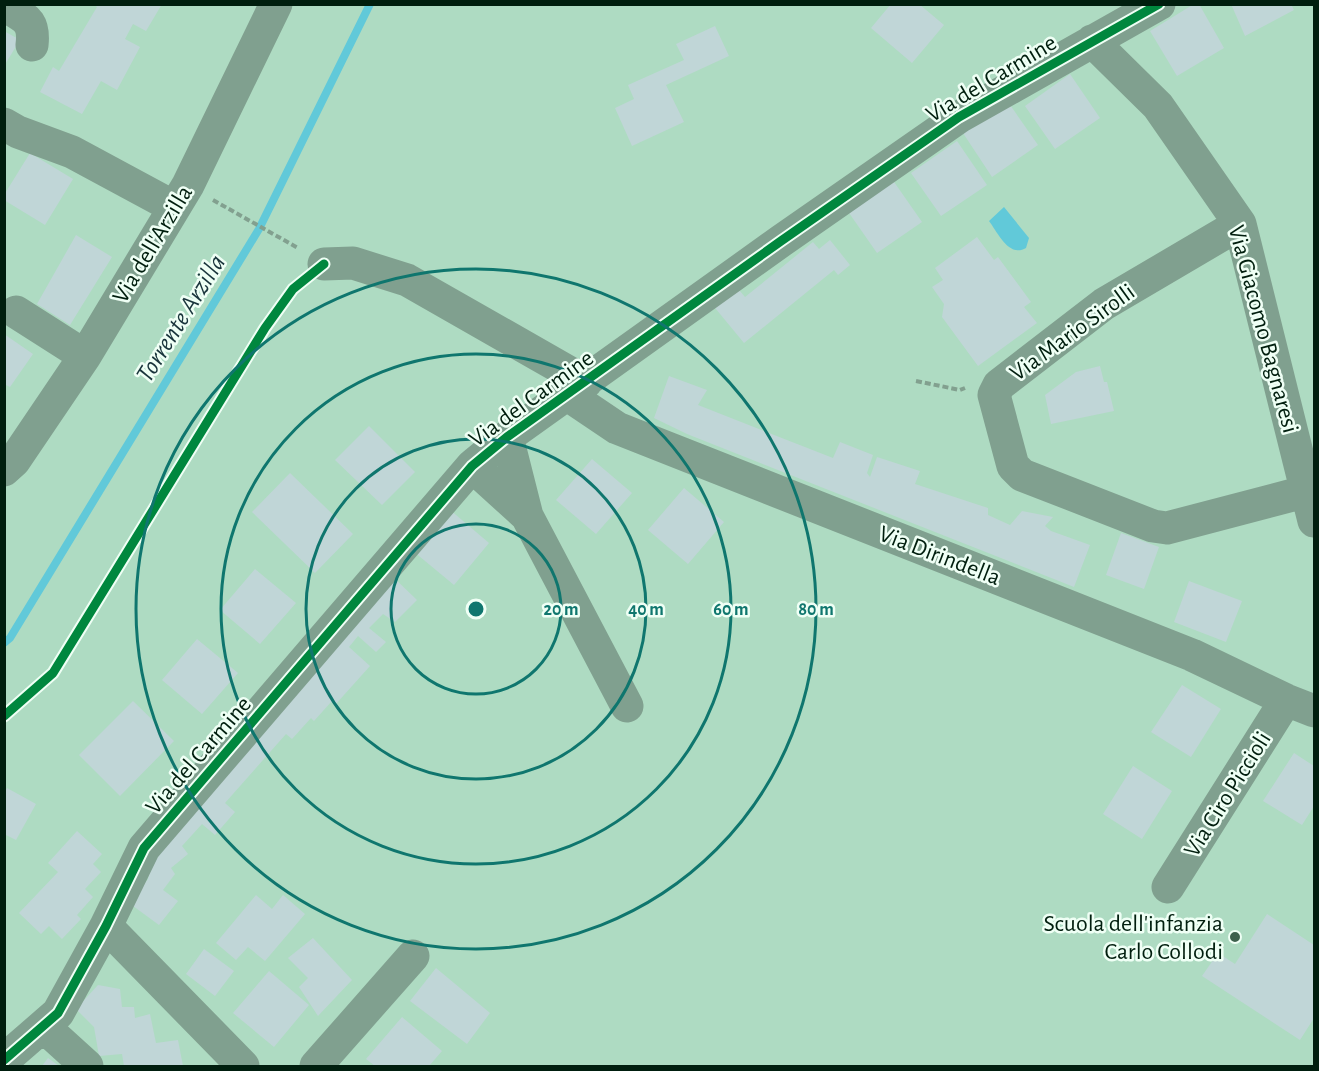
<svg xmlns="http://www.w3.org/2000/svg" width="1319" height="1071" font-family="'Alegreya Sans',sans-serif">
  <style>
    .water { fill: #61c9d9 }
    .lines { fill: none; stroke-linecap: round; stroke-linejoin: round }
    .stream { stroke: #61c9d9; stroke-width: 8 }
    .building { fill: #c0d6d7 }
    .path { stroke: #82a08f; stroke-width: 4; stroke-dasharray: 6 3; stroke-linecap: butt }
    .minor { stroke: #80a08f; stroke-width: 33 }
    .cycleway-casing { stroke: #effff5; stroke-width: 13 }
    .cycleway { stroke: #00873e; stroke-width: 9 }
    .ring { fill: none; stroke: #0f766e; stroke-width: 3 }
    .poi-dot { fill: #3d604d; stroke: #effff5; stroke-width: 2 }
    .labels { text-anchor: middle; stroke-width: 5; stroke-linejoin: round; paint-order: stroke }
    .street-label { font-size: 24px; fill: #001e0e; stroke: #effff5 }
    .poi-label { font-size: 24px; fill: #001e0e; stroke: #effff5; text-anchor: end }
    .water-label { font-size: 26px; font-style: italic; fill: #19343b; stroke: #effff5 }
    .centre { fill: #0f766e; stroke: #effff5; stroke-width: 3 }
    .ring-label { font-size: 18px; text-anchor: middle; font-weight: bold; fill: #0f766e; stroke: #effff5; stroke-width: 5; stroke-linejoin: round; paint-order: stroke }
  </style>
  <rect width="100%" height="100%" fill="#aedbc2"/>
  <path class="water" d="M1004 207 1029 238 1026 248C1009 258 998 233 989 221Z"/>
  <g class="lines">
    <path class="stream" d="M4 643 10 638 259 229 370 4"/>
  </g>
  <path class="building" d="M93 4H162L146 31 133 24 125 39 140 47 117 90 101 81 82 114 40 92 53 67 59 71 97 7Z
    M891 4H919L944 25 912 63 871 28Z
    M1194 4H1199L1224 48 1177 76 1150 31Z
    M1231 4H1291L1294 10 1245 36Z
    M715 26 729 56 666 85 684 122 632 146 615 108 634 99 628 85 684 60 676 44Z
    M4 31 20 40 4 66Z
    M1070 74 1100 118 1055 149 1025 106Z
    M1008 102 1038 145 992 177 963 133Z
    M957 141 987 185 941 216 911 173Z
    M30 153 73 179 45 225 4 200V195Z
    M892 179 922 222 877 253 847 210Z
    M76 235 112 257 70 325 37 304Z
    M977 237 994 260 998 257 1031 302 1024 307 1037 323 978 366 942 317 944 304 932 287 943 280 935 268Z
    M830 240 850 265 838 275 834 270 744 343 711 303 734 284 745 297 813 242 819 249Z
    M4 334 33 354 10 387 4 384Z
    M1100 366 1104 382H1107L1114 411 1051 424 1045 395 1076 372Z
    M669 376 707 390 698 405 833 458 840 442 873 455 867 473 870 477 877 457 920 471 915 484 988 508V515L1010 525 1022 511 1053 517 1045 526 1051 531 1090 545 1074 587 687 434 654 418Z
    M369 426 415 472 382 505 335 460Z
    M592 459 632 493 596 534 556 500Z
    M290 473 353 534 315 573 252 512Z
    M684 488 724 522 688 564 648 530Z
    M449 509 489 543 454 585 413 551Z
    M1121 533 1159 547 1144 589 1106 575Z
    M255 569 296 603 260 644 220 610Z
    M390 574 417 600 395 622 383 614 369 628 386 642 376 652 358 636 349 647 370 666 335 705 331 702 314 721 311 718 292 739 286 734 225 803 235 812 215 835 202 824 182 846 188 854 171 868 175 874 163 890 178 901 159 925 129 903 148 879 152 853Z
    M1189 581 1242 601 1226 642 1174 622Z
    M197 639 238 673 202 714 162 680Z
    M1182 685 1221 709 1191 757 1151 732Z
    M133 701 174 741 120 796 79 755Z
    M1294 753 1314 766V806L1302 825 1263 801Z
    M1133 766 1172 791 1142 839 1103 814Z
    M7 788 36 804 16 840 4 834V793Z
    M77 831 102 854 93 864 101 872 85 889 93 897 77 915 81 919 62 939 49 926 41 934 19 913 58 872 48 863Z
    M256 895 272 909 283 895 305 914 265 961 248 947 236 960 216 943Z
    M1267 914 1314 945V1018L1300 1040 1202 976 1218 953 1235 964Z
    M313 938 352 980 318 1016 299 987 308 978 288 958Z
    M204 949 234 971 215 996 186 974Z
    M436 968 490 1013 467 1044 410 1001Z
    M269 971 309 1005 274 1047 233 1013Z
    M98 985 120 989 122 1007H134L135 1018 150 1014 156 1043 178 1040 183 1066H124L122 1054 99 1056 94 1027 76 1009Z
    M402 1017 442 1051 429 1066H375L366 1059Z
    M48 1058 59 1066H42Z"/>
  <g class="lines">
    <path class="path" d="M213 200 298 248
      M916 381 960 390 965 388"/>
    <path class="minor" d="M4 5C24 18 35 19 32 45
      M1092 41 1158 106 1240 224 1314 521
      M4 124 18 132 72 152 174 207
      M1240 224 1104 304 999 385 994 395 1013 466 1022 475 1153 526 1167 528 1308 491
      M324 264 353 263 407 280 586 382
      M16 312 85 356
      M568 395 617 428 1192 655 1286 700 1314 711
      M507 437 527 516 627 706
      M472 466 527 516
      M4 470 14 461 85 356 188 185 276 4
      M1168 887 1286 700
      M106 926 243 1066
      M43 1026 87 1066
      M4 1060 58 1013 106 926 144 848 472 466 507 437 781 241 959 117 1159 4
      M316 1066 413 956"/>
    <g class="cycleway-casing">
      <path id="cycleway" d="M4 716 53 673 265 328 293 289 324 264
        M4 1060 58 1013 106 926 144 848 472 466 507 437 781 241 959 117 1159 4"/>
    </g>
    <use href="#cycleway" class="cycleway"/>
  </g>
  <g class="ring">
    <circle cx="476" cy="609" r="85"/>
    <circle cx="476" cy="609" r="170"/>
    <circle cx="476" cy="609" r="255"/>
    <circle cx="476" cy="609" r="340"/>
  </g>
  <circle class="poi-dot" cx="1235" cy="937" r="6"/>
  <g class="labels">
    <g class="street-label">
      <text transform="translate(991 78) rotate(-31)" y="8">Via del Carmine</text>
      <text transform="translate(152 244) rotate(-59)" y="8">Via dell'Arzilla</text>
      <text transform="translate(1264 329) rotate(75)" y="8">Via Giacomo Bagnaresi</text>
      <text transform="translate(1072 332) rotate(-36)" y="8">Via Mario Sirolli</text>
      <text transform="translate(531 398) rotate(-36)" y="8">Via del Carmine</text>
      <text transform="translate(940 555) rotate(21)" y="8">Via Dirindella</text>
      <text transform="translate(198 755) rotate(-49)" y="8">Via del Carmine</text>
      <text transform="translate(1227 794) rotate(-58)" y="8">Via Ciro Piccioli</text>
    </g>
    <g class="poi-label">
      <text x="1223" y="931">Scuola dell'infanzia<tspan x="1223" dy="28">Carlo Collodi</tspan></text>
    </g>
    <g class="water-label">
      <text transform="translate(180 318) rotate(-58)" y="9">Torrente Arzilla</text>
    </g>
  </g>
  <circle cx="476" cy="609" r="9" class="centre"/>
  <g class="ring-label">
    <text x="561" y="615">20 m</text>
    <text x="646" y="615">40 m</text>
    <text x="731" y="615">60 m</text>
    <text x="816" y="615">80 m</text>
  </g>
  <rect width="1319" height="1071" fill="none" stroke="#001e0e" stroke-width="12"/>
</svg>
